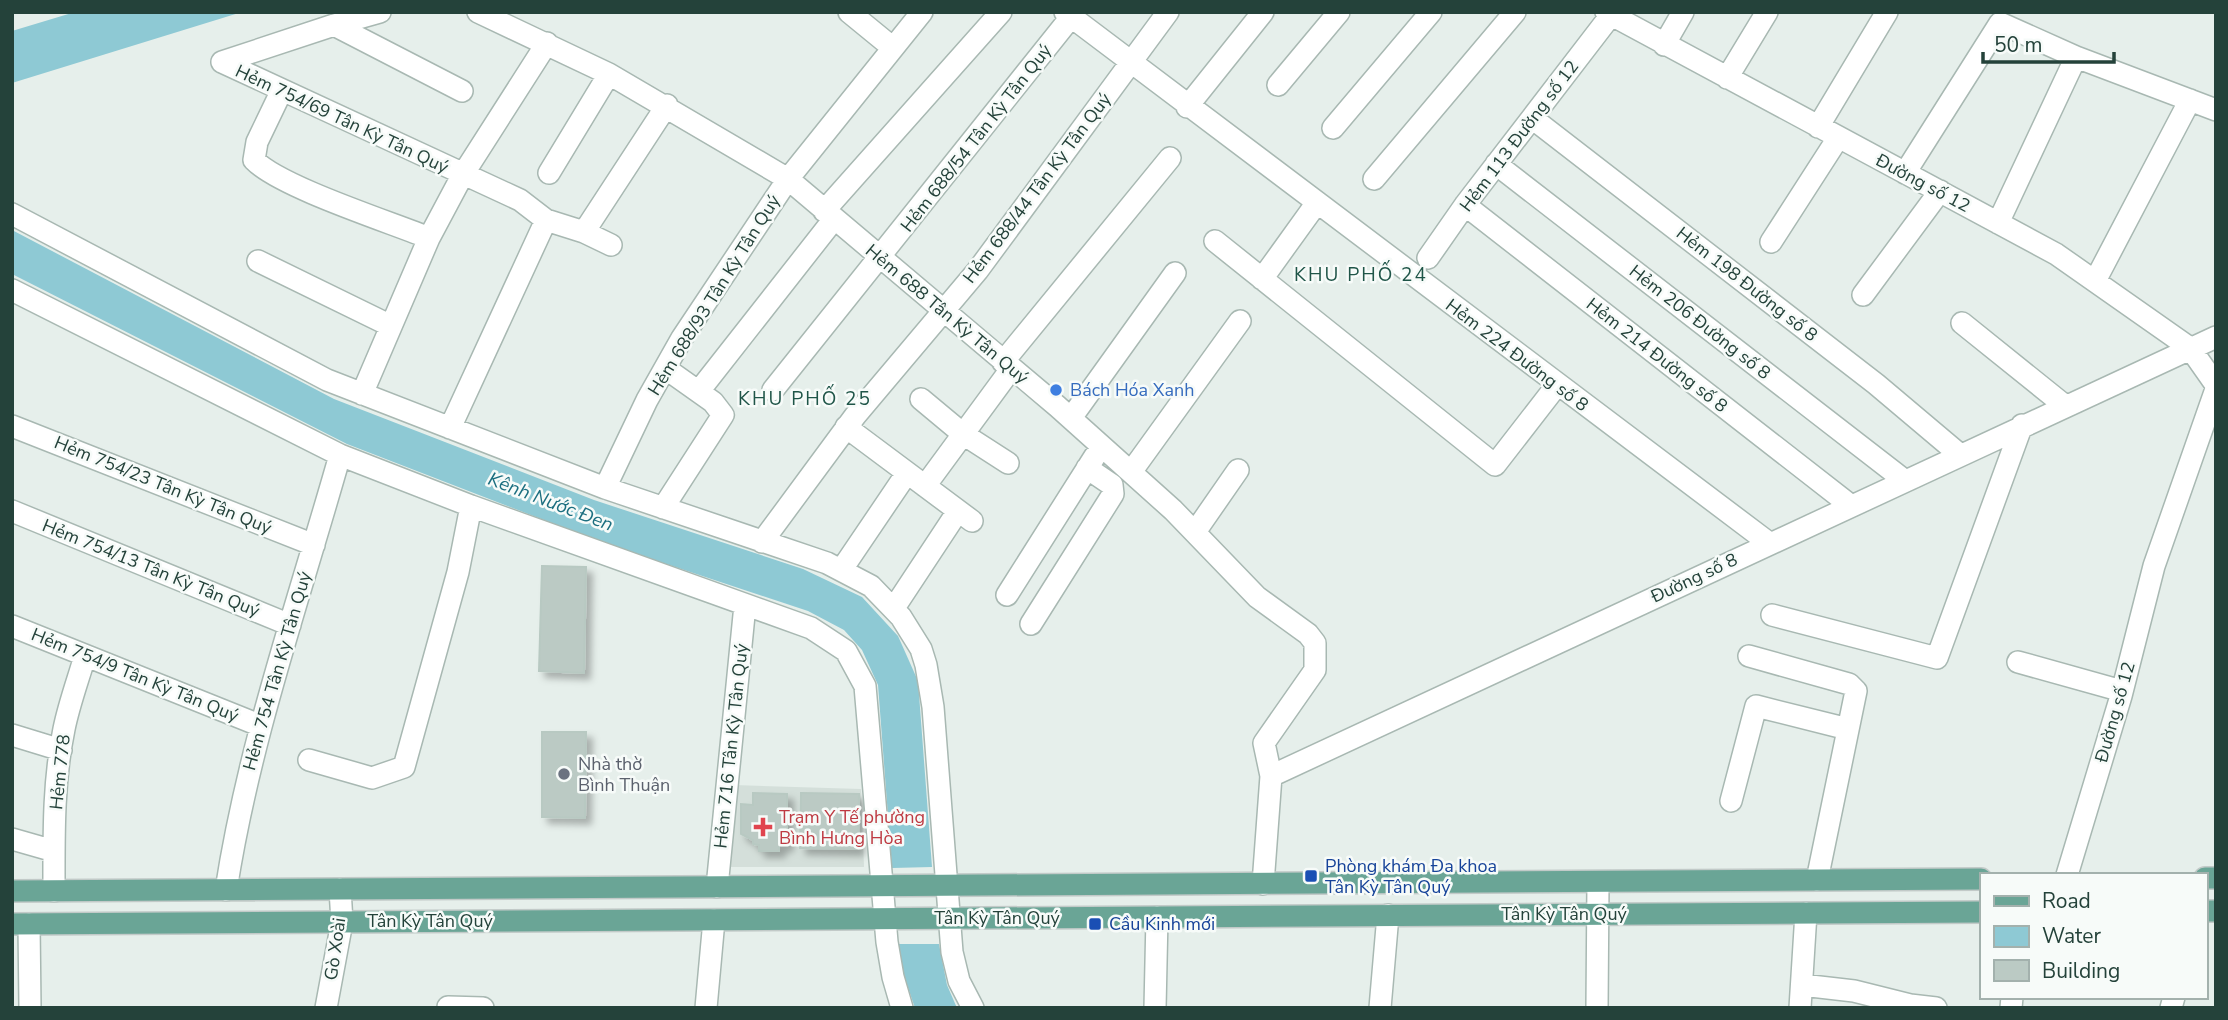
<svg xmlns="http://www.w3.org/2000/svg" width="2228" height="1020" font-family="'Nunito Sans',sans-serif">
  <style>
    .built { fill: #d4dfda }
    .water { fill: #8ec9d4 }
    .building { fill: #bbcac4; stroke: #b8c9c2; stroke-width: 2; filter: url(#shadow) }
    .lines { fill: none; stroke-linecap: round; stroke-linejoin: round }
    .minor-casing { stroke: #a8b8b2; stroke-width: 24 }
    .major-casing { stroke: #c2cac8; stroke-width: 24 }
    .minor { stroke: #fff; stroke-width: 21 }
    .major { stroke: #6aa596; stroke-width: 21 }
    .shop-dot { fill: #3f7fe0; stroke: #f7fbf9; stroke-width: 2.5 }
    .worship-dot { fill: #6b7280; stroke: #f7fbf9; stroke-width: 2.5 }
    .health-dot { fill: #e0444e; stroke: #f7fbf9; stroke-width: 2.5 }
    .transit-dot { fill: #1a4fb4; stroke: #f7fbf9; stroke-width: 2.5 }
    .labels { text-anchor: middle; stroke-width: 5; stroke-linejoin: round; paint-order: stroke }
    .street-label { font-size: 18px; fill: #24423a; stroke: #f7fbf9 }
    .shop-label { font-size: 18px; fill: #366cbe; stroke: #f7fbf9; text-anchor: start }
    .worship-label { font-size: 18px; fill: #5b616d; stroke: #f7fbf9; text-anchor: start }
    .health-label { font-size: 18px; fill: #be3a42; stroke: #f7fbf9; text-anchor: start }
    .transit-label { font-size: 18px; fill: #164399; stroke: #f7fbf9; text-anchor: start }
    .neighbourhood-label { font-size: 19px; letter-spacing: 2px; fill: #1f5548; stroke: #f7fbf9 }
    .water-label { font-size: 19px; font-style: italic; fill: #1c6f80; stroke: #f7fbf9 }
  </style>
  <defs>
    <filter id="shadow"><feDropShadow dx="6" dy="6" stdDeviation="3.5" flood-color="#0004"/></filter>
  </defs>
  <rect width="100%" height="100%" fill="#e6efeb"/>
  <path class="built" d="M734 785 861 789 864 867H727Z"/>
  <path class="water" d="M75 12H242L12 83V31Z
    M12 230 334 399 594 500 803 569 862 597 898 636 918 681 932 867 892 868 878 685 862 650 844 630 808 611 606 544 347 444 12 274Z
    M898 944H939L947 985 957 1008H915L905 979Z"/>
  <path class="building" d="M542 566 586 567 584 673 539 671Z
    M542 732H586L585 818 542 817Z
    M753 793 787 794V845H779V851H759V845L753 844V840L741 834V804L753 805Z
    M801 793 859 794 858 849 800 848Z"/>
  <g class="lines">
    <g class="minor-casing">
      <path id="minor" d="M380 12 334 25 462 91
        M478 12 609 74 788 179 1057 406 1173 510 1257 597 1308 634 1315 643V670L1264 743 1271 776
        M849 12 893 48
        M1065 12 1769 543
        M1606 12 2056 254 2190 348 2216 385
        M1664 45 1683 12
        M222 62 520 200 546 220 584 232 611 245
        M222 62 334 25
        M1727 78 1767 12
        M1278 85 1339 12
        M282 90 257 142 254 160C280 187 390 222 429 238
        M1187 107 1263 12
        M1532 118 1876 384 1959 454
        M1818 127 1887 12
        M1333 128 1431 12
        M1496 164 1904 480
        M549 173 609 74
        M1905 173 2000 23 2076 57 2216 110
        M1374 179 1515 12
        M1465 205 1850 505
        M824 211 1001 12
        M12 214 327 380 605 488 827 563 871 586 901 617 921 649 926 665 933 707 952 952 959 981 973 1008
        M1998 223 2076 57
        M584 232 667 105
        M1215 241 1495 465 1557 385
        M1771 242 1838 138
        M1428 258 1465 205 1611 15
        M258 261 391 326
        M1262 279 1316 204
        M2095 281 2190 100
        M12 290 340 455 471 506 811 628 846 651 865 686 887 942 893 977 902 1008
        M1863 295 1940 191
        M1962 323 2064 405
        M1003 362 1170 158
        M773 390 1075 12
        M699 391 834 219
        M362 394 429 238 462 176 547 43
        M921 399 963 434 1008 463
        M1071 418 1175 273
        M12 426 314 545
        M846 427 972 521
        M450 428 546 220
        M1131 472 1240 321
        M925 486 1011 369
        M605 488 647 400 682 338 788 179 922 12
        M663 508 723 415 713 402 665 368
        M12 511 290 625
        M1195 532 1238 470
        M762 542 855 416 978 270 1168 12
        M842 569 907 473
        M1007 595 1095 456
        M894 608 958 511
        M1772 615 1937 658 2022 425
        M1031 624 1113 494 1112 485 1087 468
        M12 626 259 725
        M1749 656 1849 684 1856 691 1817 880
        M2018 662 2122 691
        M12 735 61 750
        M309 760 372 778 404 767 458 572 471 506
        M1731 801 1756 706 1848 729
        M12 839 54 851
        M2067 875 2121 696 2154 566 2216 389
        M1263 884 1271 776 2216 337
        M717 887 745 605
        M226 890C249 741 299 600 340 455
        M54 891C54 837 53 782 64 729 69 704 78 680 85 656
        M29 924 30 1008
        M1802 985 1854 991 1910 1005 1936 1008
        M448 1007 483 1008
        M326 1008 342 922 340 889
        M706 1008 714 920
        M1155 1008 1157 917
        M1380 1008 1388 915
        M1597 1008 1598 882
        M1800 1008 1806 913
        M2011 1008 2012 997
        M2171 1008 2174 997"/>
    </g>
    <g class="major-casing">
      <path id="major" d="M2205 878H2216
        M12 891 1981 879
        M2205 911H2216
        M12 924 1981 912"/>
    </g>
    <use href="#minor" class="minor"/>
    <use href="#major" class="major"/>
  </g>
  <circle class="shop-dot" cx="1056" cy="390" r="7"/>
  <circle class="worship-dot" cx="564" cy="774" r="7"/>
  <path class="health-dot" d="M759.5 816.5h7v7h7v7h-7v7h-7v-7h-7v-7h7z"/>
  <g class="transit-dot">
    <rect x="1304" y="869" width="14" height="14" rx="3.5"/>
    <rect x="1088" y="917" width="14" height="14" rx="3.5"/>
  </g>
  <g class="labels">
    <g class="street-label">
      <text transform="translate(342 119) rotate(25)" y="6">Hẻm 754/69 Tân Kỳ Tân Quý</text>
      <text transform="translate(1519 136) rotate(-53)" y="6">Hẻm 113 Đường số 12</text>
      <text transform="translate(976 138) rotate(-52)" y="6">Hẻm 688/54 Tân Kỳ Tân Quý</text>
      <text transform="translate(1923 183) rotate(28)" y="6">Đường số 12</text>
      <text transform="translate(1037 188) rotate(-53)" y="6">Hẻm 688/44 Tân Kỳ Tân Quý</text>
      <text transform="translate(1747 284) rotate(38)" y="6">Hẻm 198 Đường số 8</text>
      <text transform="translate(714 295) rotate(-58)" y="6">Hẻm 688/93 Tân Kỳ Tân Quý</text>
      <text transform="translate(947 314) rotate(40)" y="6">Hẻm 688 Tân Kỳ Tân Quý</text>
      <text transform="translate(1700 322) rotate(38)" y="6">Hẻm 206 Đường số 8</text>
      <text transform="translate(1517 355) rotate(37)" y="6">Hẻm 224 Đường số 8</text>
      <text transform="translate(1657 355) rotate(38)" y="6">Hẻm 214 Đường số 8</text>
      <text transform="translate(163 485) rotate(22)" y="6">Hẻm 754/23 Tân Kỳ Tân Quý</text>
      <text transform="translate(151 568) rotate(22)" y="6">Hẻm 754/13 Tân Kỳ Tân Quý</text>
      <text transform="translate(1694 578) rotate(-25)" y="6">Đường số 8</text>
      <text transform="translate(277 671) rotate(-74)" y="6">Hẻm 754 Tân Kỳ Tân Quý</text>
      <text transform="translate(135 675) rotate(22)" y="6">Hẻm 754/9 Tân Kỳ Tân Quý</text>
      <text transform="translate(2115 712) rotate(-74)" y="6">Đường số 12</text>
      <text transform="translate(731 746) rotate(-84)" y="6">Hẻm 716 Tân Kỳ Tân Quý</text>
      <text transform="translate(60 772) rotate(-84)" y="6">Hẻm 778</text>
      <text x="1564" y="920">Tân Kỳ Tân Quý</text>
      <text x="997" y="924">Tân Kỳ Tân Quý</text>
      <text x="430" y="927">Tân Kỳ Tân Quý</text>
      <text transform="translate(335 949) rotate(-82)" y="6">Gò Xoài</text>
    </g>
    <g class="shop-label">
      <text x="1070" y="396">Bách Hóa Xanh</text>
    </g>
    <g class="worship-label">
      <text x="578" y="770">Nhà thờ<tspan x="578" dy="21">Bình Thuận</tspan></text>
    </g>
    <g class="health-label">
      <text x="779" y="823">Trạm Y Tế phường<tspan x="779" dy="21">Bình Hưng Hòa</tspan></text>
    </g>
    <g class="transit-label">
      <text x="1325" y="872">Phòng khám Đa khoa<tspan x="1325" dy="21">Tân Kỳ Tân Quý</tspan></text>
      <text x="1109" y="930">Cầu Kinh mới</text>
    </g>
    <g class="neighbourhood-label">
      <text x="1361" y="281">KHU PHỐ 24</text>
      <text x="805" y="405">KHU PHỐ 25</text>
    </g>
    <g class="water-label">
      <text transform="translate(551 501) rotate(21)" y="7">Kênh Nước Đen</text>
    </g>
  </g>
  <rect width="2228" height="1020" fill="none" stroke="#24423a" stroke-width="28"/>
  <rect x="1980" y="873" width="228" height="126" fill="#f7fbf9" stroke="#a3b1ad" stroke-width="2"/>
  <rect x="1994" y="896" width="35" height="10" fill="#6aa596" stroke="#a3b1ad" stroke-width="2"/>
  <text x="2042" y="908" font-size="21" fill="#24423a">Road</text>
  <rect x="1994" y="926" width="35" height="21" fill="#8ec9d4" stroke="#a3b1ad" stroke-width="2"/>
  <text x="2042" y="943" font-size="21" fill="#24423a">Water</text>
  <rect x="1994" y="960" width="35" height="21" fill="#bbcac4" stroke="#a3b1ad" stroke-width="2"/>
  <text x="2042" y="978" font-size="21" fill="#24423a">Building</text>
  <path d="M1983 52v10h131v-10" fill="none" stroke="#24423a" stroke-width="3.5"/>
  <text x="1994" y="52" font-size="21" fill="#24423a" stroke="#f7fbf9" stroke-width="5" paint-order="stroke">50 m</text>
</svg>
